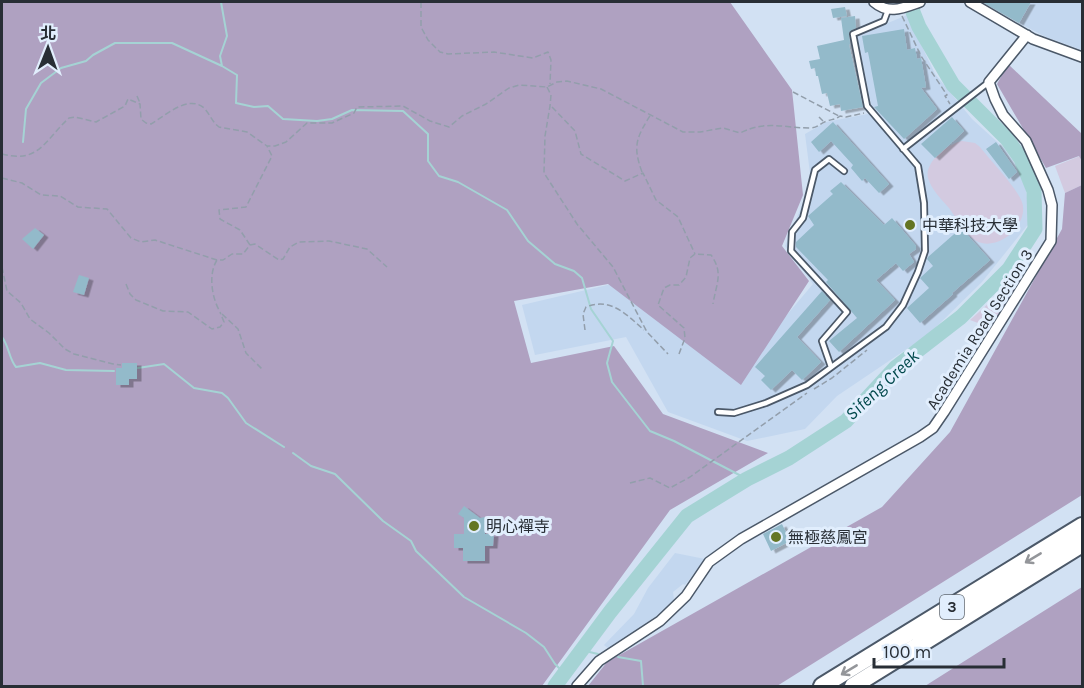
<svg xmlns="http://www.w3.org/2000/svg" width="1084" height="688" font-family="Karla,'Noto Sans TC',sans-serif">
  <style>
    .built { fill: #c3d7ef }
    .green { fill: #d3cae0 }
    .forest { fill: #afa1c1 }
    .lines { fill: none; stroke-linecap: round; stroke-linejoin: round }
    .stream { stroke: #a5d3d4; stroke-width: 2 }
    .river { stroke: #a5d3d4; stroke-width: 15 }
    .building { fill: #93baca; filter: url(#shadow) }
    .service-casing { stroke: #4b5868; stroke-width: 8 }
    .minor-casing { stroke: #4b5868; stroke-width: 12 }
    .motorway-casing { stroke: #4b5868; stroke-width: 20 }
    .path { stroke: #929eab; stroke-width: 1.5; stroke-dasharray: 6 3; stroke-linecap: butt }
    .service { stroke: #fff; stroke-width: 4.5 }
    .minor { stroke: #fff; stroke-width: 9 }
    .motorway { stroke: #fff; stroke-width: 16 }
    .oneway { stroke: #94969a }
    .poi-dot { fill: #647523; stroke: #e1eefd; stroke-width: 2 }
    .labels { text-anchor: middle; stroke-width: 6; stroke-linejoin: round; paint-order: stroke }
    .shield { fill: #e1eefd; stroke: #606871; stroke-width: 1.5 }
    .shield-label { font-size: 15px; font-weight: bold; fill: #282e35 }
    .poi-label { font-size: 16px; fill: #282e35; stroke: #e1eefd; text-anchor: start }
    .street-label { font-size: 16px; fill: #282e35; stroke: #e1eefd }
    .water-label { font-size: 18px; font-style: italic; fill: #00484b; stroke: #e1eefd }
  </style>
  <defs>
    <filter id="shadow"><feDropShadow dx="4.5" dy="2.5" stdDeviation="0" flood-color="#0004"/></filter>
  </defs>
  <rect width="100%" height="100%" fill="#d2e1f3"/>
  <path class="built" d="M1031 2H1082V50L1046 37 1019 23Z
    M907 15 935 74 972 119 1004 148 1019 171 1026 190 1030 222 982 282 929 334 837 396 805 429 747 441 668 412 626 337 535 355 522 305 616 283 741 369 813 284 785 246 805 198 810 173 805 134 826 122 873 113 857 36Z
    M675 553 705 559 685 585 683 584 673 592 674 600 659 614 609 649 604 645 634 614 648 588Z"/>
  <path class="green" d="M962 141 975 143 980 147C990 160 1017 188 1022 202 1025 211 1022 220 1016 228 1007 241 985 250 972 238 963 230 956 218 949 208 942 200 931 189 928 178 924 162 949 143 962 141Z
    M1080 156 1082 161V185L1065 193 1055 166Z
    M1019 272 1024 276 991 328 970 320 999 294Z"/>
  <path class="forest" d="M2 2H730L792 90 803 195 782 246 809 281 741 385 608 284 514 301 531 363 614 346 663 414 768 453 670 510 542 686H2Z
    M1008 64 1082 134V161L1079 156 1046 168 997 84Z
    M1082 185V495L777 686H588L607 662 882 507 950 432 1062 229 1065 193Z
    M1082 587V686H925Z"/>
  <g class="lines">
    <path class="stream" d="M221 2 227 36 220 56 222 66
      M23 142 26 109 41 83 61 68 86 61 93 55 115 43H172L222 66 237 75 236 103 254 107 268 106 283 119 317 121 332 119 352 110 403 111 428 134V161L439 176 458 182 507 210 528 241 555 264 574 271 582 278 591 309 613 341 607 363 612 382 650 431 674 441 747 479
      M2 337C9 346 9 359 16 367L40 363 66 370 114 371
      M138 368 164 364 194 388 222 393 228 398 246 423 284 447
      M293 453 311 466 335 474 383 521 411 541 416 551 464 597 526 633 544 647 555 664 564 673
      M581 650 598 654
      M618 657 641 661 643 686"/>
    <path class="river" d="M555 686 610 612 687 516 747 479 789 458 846 421 895 368 961 317 1009 269 1035 229 1034 191 1021 159 1007 139 953 85 919 27 909 2"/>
  </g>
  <path class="building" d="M982 2H1031L1019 23Z
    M845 7 847 16 833 18 831 9Z
    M855 16 856 28 849 32 850 44 849 45 863 107 841 111 840 104 830 106 827 93 822 94 818 76H816L815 68 811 69 809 61 820 59 817 46 844 40 841 18Z
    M904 29 907 50 915 48 917 59 921 58 926 87 921 88 937 109 904 139 874 107 878 106 868 52 865 53 862 36Z
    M952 117 964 131 935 158 921 144Z
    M833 122 889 184 879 193 865 178 862 181 851 168 853 165 831 141 819 152 811 142Z
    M996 142 1017 172 1009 179 986 149Z
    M841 182 884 225 892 218 916 246V249L909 254 914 262 903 271 896 263 876 280 895 300 839 352 829 341 857 318 826 282 828 280 796 247V242L814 225 808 216 833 194 830 191Z
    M35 228 44 235 33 249 22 239Z
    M961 228 990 260 952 293 953 294 920 323 907 308 929 288 920 278 933 266 927 259 928 257Z
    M79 275 89 278 84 295 73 292Z
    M822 291 830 300 797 337 821 362 802 380 792 370 771 390 761 380 765 376 755 367Z
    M122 363H137V379H129V385H116V368H122Z
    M464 506 480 518 485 517V534H494L493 546H485V561H463V548H454V534H464V518L458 514Z
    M782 524 790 541 771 551 763 534Z"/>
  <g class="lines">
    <g class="service-casing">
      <path id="service" d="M903 149 989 82
        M831 367 822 341 847 312 791 251 792 232 803 218 815 170 829 159 844 171
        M718 412 734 413 766 403 807 385 886 327 903 305 918 272 925 251 924 203 918 166 867 106 853 34 884 21 888 10"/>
    </g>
    <g class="minor-casing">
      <path id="minor" d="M874 2C889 15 903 8 920 2
        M970 2 1033 39 1082 57
        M577 686 599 661 660 621 686 596 709 562 741 539 920 437 933 428 944 412 1051 241 1052 205 1048 190 1026 141 1003 115 995 99 989 82 1027 35"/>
    </g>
    <g class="motorway-casing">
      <path id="motorway" d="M822 686 1082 526
        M853 686 1082 544"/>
    </g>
    <path class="path" d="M421 2V27L428 40 440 52 448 54 494 52 533 58 548 52 551 60 550 84
      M902 16 921 56 947 95 945 96 950 104
      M547 87 551 95 550 106 545 136 544 173 577 224 613 267 647 332 668 354
      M793 92 839 116
      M137 96 140 103
      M552 107 575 131 581 154 625 181 643 173 656 200 678 217 695 254
      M819 117 823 121
      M2 154C39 164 45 140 69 118L75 117 96 122 125 106 128 99 140 104 141 119 146 123 151 124C165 116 188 94 204 108 210 114 212 122 219 127L247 132 267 146H275L286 142 307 123H332L354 113 357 107 403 106 430 121 449 127 462 116 486 104 509 88 519 85 547 87 557 82 567 81 601 89 683 132H700L723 128 740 133C766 120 783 128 810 128 818 128 820 123 827 121 832 119 835 120 840 116L846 117 864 113
      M642 172C632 145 637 137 651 114
      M2 178 22 183 41 195 60 196 78 207 107 209 131 238 141 242 155 240 217 260H223L232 254H243L250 245 255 244 279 260 283 259 290 247 299 242 329 241 367 249 387 267
      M250 245 240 230 220 219 219 210 246 207 272 156 267 146
      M217 260C208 274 212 297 219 310
      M2 267 7 291 21 303 30 319 49 333 65 349 74 354 113 364 121 365
      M126 284 130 294 136 300 163 311 188 312 212 329 220 327 224 322 220 312
      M222 314 238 329 246 353 262 369
      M585 330 583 314 586 307C611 297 627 315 644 330
      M679 354 685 338 684 328 658 305 664 288 670 285H679L686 277 690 258 695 254 711 255C724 273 716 284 713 304
      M814 389 832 378 867 350
      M630 483 650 478 670 488 690 477 807 393"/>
    <use href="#service" class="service"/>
    <use href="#minor" class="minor"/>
    <use href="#motorway" class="motorway"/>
  </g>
  <defs><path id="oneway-shaft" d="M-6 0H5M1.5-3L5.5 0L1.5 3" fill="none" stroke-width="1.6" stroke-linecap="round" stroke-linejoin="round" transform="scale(1.5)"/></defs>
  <g class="oneway">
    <use href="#oneway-shaft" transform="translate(1033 558) rotate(149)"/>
    <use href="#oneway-shaft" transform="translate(849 670) rotate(149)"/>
  </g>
  <g class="poi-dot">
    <circle cx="910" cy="225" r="6"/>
    <circle cx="474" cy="526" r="6"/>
    <circle cx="776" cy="537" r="6"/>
  </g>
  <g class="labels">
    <rect class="shield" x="940" y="595" width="24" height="24" rx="4.5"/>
    <g class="shield-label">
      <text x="952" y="612">3</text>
    </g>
    <g class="poi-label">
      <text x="922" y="231">中華科技大學</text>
      <text x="486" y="532">明心禪寺</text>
      <text x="788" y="543">無極慈鳳宮</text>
    </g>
    <g class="street-label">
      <text transform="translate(979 329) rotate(-58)" y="6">Academia Road Section 3</text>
    </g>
    <g class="water-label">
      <text transform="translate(882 385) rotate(-43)" y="6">Sifeng Creek</text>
    </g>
  </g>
  <rect width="1084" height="688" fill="none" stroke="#282e35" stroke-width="6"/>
  <g transform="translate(48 48) rotate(1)" stroke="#e1eefd" stroke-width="4.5" paint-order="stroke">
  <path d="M0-4.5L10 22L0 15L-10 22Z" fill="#282e35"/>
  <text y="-9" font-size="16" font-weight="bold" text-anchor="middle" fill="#282e35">北</text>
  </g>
  <path d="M874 658v9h130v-9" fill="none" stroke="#282e35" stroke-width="3"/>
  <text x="883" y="658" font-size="18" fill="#282e35" stroke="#e1eefd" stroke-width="4.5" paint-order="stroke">100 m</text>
</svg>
